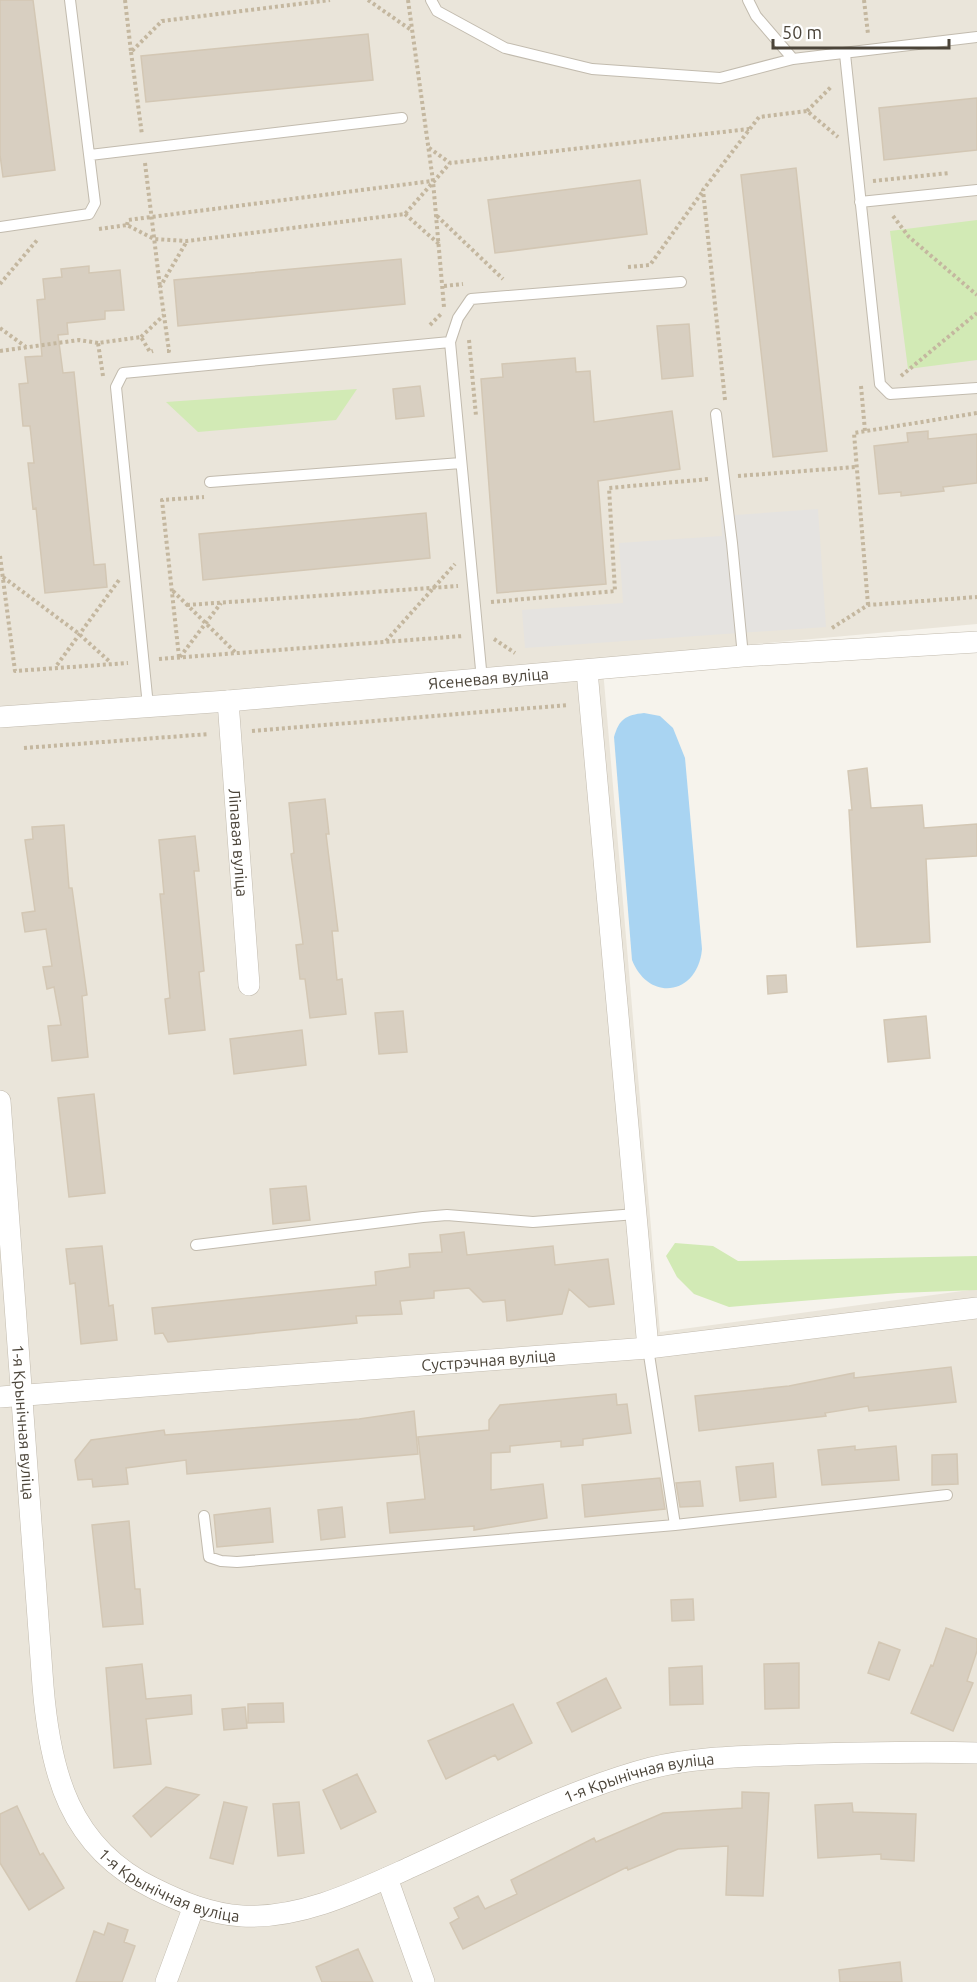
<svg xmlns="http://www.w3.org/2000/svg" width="977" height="1982" font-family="Ubuntu,sans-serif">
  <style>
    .residential { fill: #eae5da }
    .green { fill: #d2eab5 }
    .parking { fill: #e5e3e0 }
    .water { fill: #a9d4f2 }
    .building { fill: #d8cfc1; stroke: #d3c7b4; stroke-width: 1.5 }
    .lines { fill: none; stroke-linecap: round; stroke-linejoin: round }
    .lane-casing { stroke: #c2bbae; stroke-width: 12 }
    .street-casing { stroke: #c2bbae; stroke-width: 22 }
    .path { stroke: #c4b79f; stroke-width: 4; stroke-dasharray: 3 3; stroke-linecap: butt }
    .lane { stroke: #fff; stroke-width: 10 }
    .street { stroke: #fff; stroke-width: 21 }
    .labels { text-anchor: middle; stroke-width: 4.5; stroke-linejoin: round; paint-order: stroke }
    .street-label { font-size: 16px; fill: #4b4439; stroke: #fff }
  </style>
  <rect width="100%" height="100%" fill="#f6f3ec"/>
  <path class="residential" d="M0 0H977V624L602 658 660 1332 977 1289V1982H0Z"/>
  <path class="green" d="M977 220V360L908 369 890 231Z
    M357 389 336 420 198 432 166 402Z
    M675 1243 713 1246 738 1261 977 1256V1290L898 1293 729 1307 694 1294 677 1277 666 1256Z"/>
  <path class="parking" d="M818 509 826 627 525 648 522 610 623 603 619 543 722 536 721 516Z"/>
  <path class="water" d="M644 713 660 716 673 728 685 758 702 949C698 995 649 1003 632 960L614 737C619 719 626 715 644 713Z"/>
  <path class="building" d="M0 0H33L55 170 3 177 0 155Z
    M368 34 373 80 146 102 141 56Z
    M977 98V150L884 160 879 108Z
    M796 168 827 451 773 457 741 175Z
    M640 180 647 234 495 253 488 200Z
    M401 259 405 304 178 326 174 280Z
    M89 266V273L120 270 124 310 105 311V319L67 323 68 334 58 335 63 373 74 372 94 565 105 564 107 587 45 593 36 508 33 509 28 463H34L30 426H23L19 384 28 383 25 357 42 356 37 300 45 299 43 279 62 277 61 269Z
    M689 324 693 376 662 379 657 326Z
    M575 358 576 372 590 371 594 422 672 411 680 469 598 481 606 584 497 593 481 379 503 377 502 364Z
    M420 386 424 416 396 419 393 389Z
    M928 431V439L977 434V483L943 487 944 491 901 496V492L879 494 874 446 908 442 907 433Z
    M426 513 430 558 203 580 199 534Z
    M867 768 871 808 922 805 924 828 977 824V856L926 859 930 942 857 947 849 810H852L848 771Z
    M325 799 329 834H326L338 931H332L337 980 342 979 346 1014 310 1018 305 979H300L296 945 303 944 291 854 294 853 289 803Z
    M64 825 69 888H72L87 995 82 996 88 1057 52 1061 48 1026 61 1025 54 987 47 989 43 967 52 966 46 929 25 932 22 913 35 911 25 840 33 839 32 827Z
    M195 836 199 871H194L204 971 199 972 205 1030 169 1034 165 999 170 998 160 894H164L159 840Z
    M786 975 787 992 768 994 767 976Z
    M403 1011 407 1052 379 1054 375 1013Z
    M926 1016 930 1058 888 1062 884 1020Z
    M302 1030 306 1065 234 1074 230 1039Z
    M94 1094 105 1193 69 1197 58 1098Z
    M306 1186 310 1220 273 1224 270 1189Z
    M464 1232 467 1255 553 1246 555 1265 608 1259 614 1304 589 1307 569 1289 562 1314 507 1321 505 1300 483 1302 469 1288 434 1291V1298L400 1301 402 1314 356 1316 357 1323 168 1342 163 1333 155 1334 152 1308 376 1285 375 1272 410 1267 409 1254 442 1252 440 1235Z
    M102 1246 109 1306 113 1305 117 1340 81 1344 75 1283 70 1284 66 1249Z
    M951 1367 956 1402 869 1411 868 1406 825 1413 826 1416 699 1431 695 1396 789 1386 854 1373V1378Z
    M616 1394 617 1405 627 1404 631 1433 583 1439V1445L561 1447V1441L510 1446V1452L491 1453V1490L543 1484 547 1518 474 1530V1526L390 1533 387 1503 425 1499 418 1437 489 1430V1420L500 1405Z
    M414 1411 418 1454 187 1474 186 1460 126 1468 128 1484 93 1487 92 1479 78 1480 75 1460 91 1440 164 1430 165 1435 359 1419Z
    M855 1446V1450L896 1446 899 1480 822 1485 818 1450Z
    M957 1454 958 1484 932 1485V1455Z
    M773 1463 776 1497 740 1501 736 1467Z
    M660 1478 665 1509 585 1517 582 1485Z
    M700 1481 703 1506 680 1507 676 1483Z
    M342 1507 345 1537 321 1540 318 1510Z
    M270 1508 273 1542 217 1547 214 1515Z
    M129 1521 135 1589H140L143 1624 103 1627 92 1525Z
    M693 1599 694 1620 672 1621 671 1600Z
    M946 1628 977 1639V1651L967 1681 973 1683 953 1731 911 1713 931 1665 933 1666Z
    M879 1642 900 1650 889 1680 868 1673Z
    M799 1663V1708L765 1709 764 1664Z
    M142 1664 146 1699 191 1695 192 1714 146 1719 151 1764 114 1768 106 1668Z
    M702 1666 703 1704 670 1705 669 1668Z
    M606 1678 621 1708 572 1732 557 1703Z
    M283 1703 284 1722 248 1723V1704Z
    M513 1704 532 1743 498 1760 495 1755 446 1779 428 1741Z
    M245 1707 247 1728 224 1730 222 1709Z
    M357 1774 376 1812 341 1829 323 1790Z
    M166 1787 199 1795 151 1837 133 1816Z
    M742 1792 769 1793 763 1896 726 1895 728 1846 678 1849 628 1870 627 1867 463 1949 450 1923 459 1918 454 1908 478 1896 485 1909 517 1894 511 1880 594 1838 596 1842 663 1813 742 1808Z
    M224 1802 247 1807 233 1864 210 1858Z
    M299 1802 304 1853 278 1856 273 1804Z
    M852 1803 853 1812 916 1814 914 1861 881 1859V1854L818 1858 815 1805Z
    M17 1806 40 1855 43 1853 64 1888 29 1910 0 1863V1814Z
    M108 1923 128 1930 124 1942 135 1946 122 1982H76L94 1931 104 1935Z
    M358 1949 373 1982H322L316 1967Z
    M900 1962 902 1982H840L839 1970Z"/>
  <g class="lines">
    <g class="lane-casing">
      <path id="lane" d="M431 0 437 11 505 48 592 69 720 78 793 59 977 37
        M748 0 756 16 793 59
        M845 54 880 384 890 394 977 388
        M90 155 402 118
        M860 202 977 190
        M0 227 89 214 95 203 70 0
        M450 342 458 318 471 299 681 282
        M716 414 732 543 743 656
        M210 482 461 463
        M148 706 116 387 123 373 450 342 482 680
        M196 1245 423 1217 447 1215 533 1222 636 1214
        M648 1348 675 1525
        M204 1516 209 1557 221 1561 237 1562 675 1525 947 1495"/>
    </g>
    <g class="street-casing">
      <g id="street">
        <path d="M587 671 648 1348"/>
        <path id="s1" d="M228 701 249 985"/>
        <path id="s2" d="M0 717 228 701 743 656 977 642"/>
        <path id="s3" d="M0 1101 43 1686C50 1772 69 1847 153 1888 181 1902 210 1914 242 1916 301 1919 358 1891 411 1867 489 1832 568 1790 651 1768 694 1757 739 1757 783 1755 848 1753 912 1751 977 1753"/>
        <path id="s4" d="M0 1397 648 1348 977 1308"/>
        <path d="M387 1878 424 1982"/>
        <path d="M166 1982 194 1906"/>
      </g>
    </g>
    <path class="path" d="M125 0 131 52 162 21 330 0
      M368 0 411 30
      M408 0 433 181 444 307
      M864 0 868 34
      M131 52 142 135
      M807 111 832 86
      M429 148 450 163
      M145 163 160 287
      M873 181 949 173
      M405 214 440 245
      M437 216 503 279
      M893 216 909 237 977 295
      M127 225 128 220 151 217 432 181
      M99 229 127 225 154 239 187 241 405 214 450 163 749 129
      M628 267 650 265 703 191
      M0 284 38 239
      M444 286 463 284
      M430 325 441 314
      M0 328 26 347
      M141 337 164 315
      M469 340 476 416
      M0 351 79 340 98 343
      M167 351H169L160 287 187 241
      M103 376 98 343 141 337 150 352 153 351
      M901 376 977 313
      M861 386 865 431
      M725 400 703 190 759 117 807 111 838 137
      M738 476 856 467
      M0 556 15 671 128 663
      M3 577 78 633 110 662
      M173 591 236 653
      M491 602 615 591 609 488 709 479
      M187 605 458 586
      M868 605 854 433 977 413
      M832 628 868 605 977 597
      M494 639 515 653
      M386 641 455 564
      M179 657 162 500 204 497
      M180 657 221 603
      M159 659 463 636
      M57 665 119 580
      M252 731 568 705
      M24 748 209 734"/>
    <use href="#lane" class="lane"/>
    <use href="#street" class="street"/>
  </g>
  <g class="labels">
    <g class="street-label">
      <text dy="6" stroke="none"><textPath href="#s2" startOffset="490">Ясеневая вуліца</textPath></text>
      <text dy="6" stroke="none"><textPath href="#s1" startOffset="142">Ліпавая вуліца</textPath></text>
      <text dy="6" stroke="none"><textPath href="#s4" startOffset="490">Сустрэчная вуліца</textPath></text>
      <text dy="6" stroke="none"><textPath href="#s3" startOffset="322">1-я Крынічная вуліца</textPath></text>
      <text dy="6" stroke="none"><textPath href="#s3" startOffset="1347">1-я Крынічная вуліца</textPath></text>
      <text dy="6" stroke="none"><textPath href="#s3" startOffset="843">1-я Крынічная вуліца</textPath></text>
    </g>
  </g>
  <path d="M773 39v9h176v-9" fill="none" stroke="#4b4439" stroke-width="3"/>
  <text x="782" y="39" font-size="18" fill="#4b4439" stroke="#ffffff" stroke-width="4.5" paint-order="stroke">50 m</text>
</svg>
